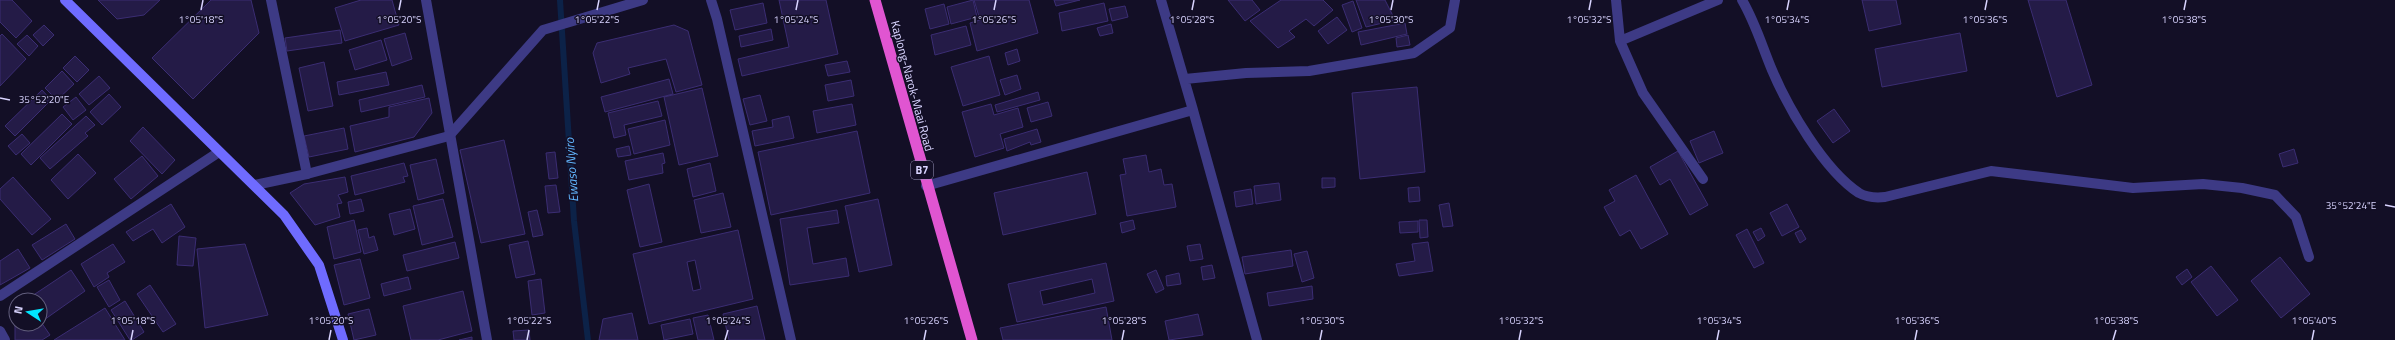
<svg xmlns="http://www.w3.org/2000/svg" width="2395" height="340" font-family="'Titillium Web',sans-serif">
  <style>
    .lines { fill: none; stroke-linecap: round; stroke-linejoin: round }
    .stream { stroke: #0c2248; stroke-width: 6 }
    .building { fill: #241b47; stroke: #3b2d73; fill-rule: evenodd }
    .minor { stroke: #3d3a85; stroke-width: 10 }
    .tertiary { stroke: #3d3a85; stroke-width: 10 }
    .secondary { stroke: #6f6bff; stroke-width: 10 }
    .trunk { stroke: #e055d1; stroke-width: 11 }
    .ticks { fill: none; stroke: #d9d4ff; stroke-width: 1.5 }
    .labels { text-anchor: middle; stroke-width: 3; stroke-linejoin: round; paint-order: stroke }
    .shield { fill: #130f26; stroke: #9e99be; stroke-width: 1 }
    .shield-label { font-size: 11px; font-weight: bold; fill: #d9d4ff }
    .street-label { font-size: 12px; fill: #d9d4ff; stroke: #130f26 }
    .water-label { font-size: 13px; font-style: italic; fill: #62b6ff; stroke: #130f26 }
    .ticks-label { font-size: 10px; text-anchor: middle; fill: #d9d4ff; stroke: #130f26; stroke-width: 3; stroke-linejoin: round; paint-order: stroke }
  </style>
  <rect width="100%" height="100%" fill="#130f26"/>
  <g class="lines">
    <path class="stream" d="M560 0 574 221 588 340"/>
  </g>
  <path class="building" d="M0 0H12L32 21 16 38 0 22Z
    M98 0H160L144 15 117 19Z
    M211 0H251L259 33 193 99 152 58Z
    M361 0H392L399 25 345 41 335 8Z
    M779 0H826L838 54 742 76 738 59 789 47Z
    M973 0 977 17 951 24 947 7Z
    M974 0H1029L1038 33 977 51 970 23 980 20Z
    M1054 0H1080L1056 6Z
    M1228 0H1252L1260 10 1245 21Z
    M1281 0H1323L1333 10 1314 26 1306 19 1289 31 1295 37 1278 48 1250 21Z
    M1356 0H1385L1395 20 1366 27Z
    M1862 0H1896L1901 24 1869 31Z
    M2028 0H2066L2092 85 2057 97Z
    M1353 1 1362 28 1352 32 1342 5Z
    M763 3 767 23 735 30 730 10Z
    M1104 3 1108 21 1062 31 1059 13Z
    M944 4 949 24 930 29 925 9Z
    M1125 6 1128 17 1112 21 1109 9Z
    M1337 17 1347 30 1328 44 1318 31Z
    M1405 23 1407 34 1361 45 1358 32Z
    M1111 24 1113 33 1100 36 1097 28Z
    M44 25 54 35 43 46 33 35Z
    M674 25 688 31 702 85 676 92 666 59 628 68 630 74 601 83 593 53 597 43Z
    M966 26 971 45 935 55 931 35Z
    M771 29 773 40 741 47 739 36Z
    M340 30 342 43 287 51 285 38Z
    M405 33 412 59 392 66 384 39Z
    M1960 33 1967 71 1882 87 1875 49Z
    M2 34 26 59 0 86V36Z
    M27 35 38 46 29 56 17 44Z
    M1408 35 1410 45 1397 47 1396 38Z
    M381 40 387 60 355 70 349 50Z
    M1017 49 1020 61 1008 65 1005 53Z
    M75 56 89 70 77 82 63 68Z
    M989 56 1000 95 963 106 951 67Z
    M847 61 850 72 828 76 825 65Z
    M324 62 333 106 308 111 299 68Z
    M62 71 74 84 57 100 45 88Z
    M386 72 389 85 339 95 337 82Z
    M1017 75 1021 89 1005 95 1000 80Z
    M99 76 110 88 89 105 79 94Z
    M669 79 673 94 605 112 601 97Z
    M851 80 854 96 828 101 825 85Z
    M422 85 425 97 361 112 359 100Z
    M1417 87 1425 172 1360 179 1352 93Z
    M702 88 718 156 679 165 664 97Z
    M42 90 51 100 15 136 5 126Z
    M1038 92 1040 100 997 112 995 105Z
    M109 94 121 107 102 125 90 112Z
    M760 95 767 121 750 125 743 99Z
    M76 97 86 110 73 120 63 107Z
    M429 98 432 113 414 137 355 152 350 126 389 117V107Z
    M658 101 662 116 624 125 626 135 614 138 608 113Z
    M1048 102 1052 116 1031 122 1027 108Z
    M852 104 856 125 817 133 813 111Z
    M991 104 994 115 1018 108 1023 127 1000 134 1004 148 975 157 962 112Z
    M1834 109 1850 131 1833 143 1817 121Z
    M62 114 72 124 31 165 21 154Z
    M86 116 95 125 85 133 88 136 50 169 40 158Z
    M789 116 794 138 755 146 752 131 773 127 772 120Z
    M665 120 670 145 634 154 628 129Z
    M143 127 175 160 162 174 130 141Z
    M344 128 348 149 309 157 304 136Z
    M1037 129 1041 142 1031 145 1030 142 1007 151 1004 139Z
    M857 131 870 193 771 215 758 152Z
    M1714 131 1723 153 1699 163 1690 141Z
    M22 134 30 143 16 155 8 146Z
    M504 140 525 234 481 243 460 150Z
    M629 146 631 155 618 157 616 149Z
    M2294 149 2298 163 2283 167 2279 154Z
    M1678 151 1708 205 1690 215 1670 179 1660 185 1650 167Z
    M555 152 558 178 549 179 546 153Z
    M663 153 665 163 662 164 663 173 629 180 625 161Z
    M78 154 96 173 68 199 51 180Z
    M1146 155 1149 172 1161 169 1164 185 1172 184 1176 207 1127 216 1120 175 1126 174 1123 159Z
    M142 156 158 176 131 199 114 179Z
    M436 159 444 193 418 200 410 165Z
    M404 163 408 176 403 177 405 182 355 195 351 176Z
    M710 163 716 191 693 197 687 169Z
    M1087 172 1096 214 1003 235 994 193Z
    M1636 175 1668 234 1641 249 1630 230 1620 236 1604 207 1615 201 1609 190Z
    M13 177 51 219 32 235 0 199V189Z
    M345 177 348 192 338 195 342 203 337 204 340 217 315 225 290 193 304 184Z
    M1322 178H1335V187L1322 188Z
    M1279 183 1281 200 1256 204 1254 186Z
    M649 184 662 242 640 247 627 190Z
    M556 185 560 212 548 213 545 186Z
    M1419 187 1420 201 1409 202 1408 188Z
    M1251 189 1253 204 1236 207 1234 192Z
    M723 193 731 227 701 233 694 200Z
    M361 199 364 211 350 214 348 202Z
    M443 199 453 237 422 245 413 206Z
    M878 199 892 265 859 272 845 206Z
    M1449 203 1453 226 1443 227 1439 205Z
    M171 204 185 227 162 243 153 229 133 241 126 232Z
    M1787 204 1799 227 1782 236 1770 213Z
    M410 209 415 229 394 235 389 214Z
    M537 210 543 235 533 237 528 212Z
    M837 210 839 223 807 228 813 264 846 258 849 276 790 285 780 219Z
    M354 220 361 252 334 259 327 227Z
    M1133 220 1135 229 1122 233 1120 223Z
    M1419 220H1427L1428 237 1420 238Z
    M1418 221V232L1400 233 1399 222Z
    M66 224 75 239 42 260 32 245Z
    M367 228 369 238 374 236 378 250 364 254 358 230Z
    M1761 228 1765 236 1758 241 1753 232Z
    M1747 229 1764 263 1754 268 1736 235Z
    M738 230 753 299 649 324 633 254ZM695 260 701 289 693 291 687 262Z
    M1801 230 1806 239 1800 243 1795 233Z
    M179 236 196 238 193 266 177 265Z
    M528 241 535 274 516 278 509 245Z
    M455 242 459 258 407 271 403 255Z
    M1428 242 1433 271 1399 276 1396 264 1415 261 1412 244Z
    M113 244 125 262 107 273 109 277 94 287 81 264Z
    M245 244 268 315 205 328 197 249Z
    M1200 244 1203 259 1190 261 1187 246Z
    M18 249 30 268 0 285V261Z
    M1291 250 1293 266 1245 274 1242 257Z
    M1307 251 1314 278 1302 282 1294 254Z
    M2280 257 2310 294 2281 318 2251 281Z
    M360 259 370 298 344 305 334 265Z
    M1106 263 1114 301 1017 322 1008 284ZM1092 279 1095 293 1043 305 1040 291Z
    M1212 265 1215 278 1203 280 1201 267Z
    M2211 266 2238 300 2217 316 2191 282Z
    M2187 269 2192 277 2182 285 2176 277Z
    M71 270 85 291 41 322 50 335 42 340H15V308L16 324H40V300H26Z
    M1156 270 1164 289 1156 293 1147 274Z
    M1179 273 1181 284 1167 286 1166 276Z
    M408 277 411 289 384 296 381 284Z
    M541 279 545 313 532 315 528 281Z
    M109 280 120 300 109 307 97 287Z
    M150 285 176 324 163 332 137 294Z
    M1312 286 1313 299 1269 306 1267 293Z
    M463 291 472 331 438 340H411L403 306Z
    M125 301 144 332 132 340H130L111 310Z
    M757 306 765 340H729L723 314Z
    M1106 307 1112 340H1003L1000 328Z
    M105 308 125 340H54Z
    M369 309 376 335 354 340 348 314Z
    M632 313 638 340H599L603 319Z
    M1198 314 1203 335 1169 340 1165 321Z
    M708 315 714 340H698L693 318Z
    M690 319 693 334 664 340 661 325Z
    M529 330 530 340H514L513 331Z
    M472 337V340H459Z"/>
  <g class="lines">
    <path class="minor" d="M271 0 307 174
      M426 0 487 340
      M711 0 717 19 791 340
      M1616 0 1620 41 1643 93 1703 179
      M1742 0C1755 22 1762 46 1772 70 1788 108 1824 170 1859 193 1868 198 1876 198 1885 197L1991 171 2133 188 2203 184 2242 188 2275 195 2296 217 2309 257
      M1620 41 1718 0
      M1185 79 1246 73 1309 71 1414 53 1450 28 1455 0
      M1193 110 1257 340
      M926 186 1193 110 1161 0
      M0 296 219 152
      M0 331 5 340"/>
    <path class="tertiary" d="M255 185 307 174 449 136 543 30 643 0"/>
    <path class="secondary" d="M65 0 284 215 319 265 343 340"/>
    <path class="trunk" d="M875 0 972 340"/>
  </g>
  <path class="ticks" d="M201 10 203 0M399 10 401 0M597 10 599 0M796 10 798 0M994 10 996 0M1192 10 1194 0M1391 10 1393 0M1589 10 1591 0M1787 10 1789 0M1985 10 1987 0M2184 10 2186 0M0 98 10 100M2385 205 2395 207M131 340 133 330M329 340 331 330M527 340 529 330M725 340 728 330M924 340 926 330M1122 340 1124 330M1320 340 1322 330M1519 340 1521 330M1717 340 1719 330M1915 340 1917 330M2113 340 2116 330M2312 340 2314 330"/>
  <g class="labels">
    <rect class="shield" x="911" y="161" width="22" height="18" rx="3"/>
    <g class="shield-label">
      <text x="922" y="174">B7</text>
    </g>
    <g class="street-label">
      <text transform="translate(912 86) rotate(75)" y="4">Kaplong-Narok-Maai Road</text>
    </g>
    <g class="water-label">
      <text transform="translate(571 170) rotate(-94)" y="5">Ewaso Nyiro</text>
    </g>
  </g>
  <g class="ticks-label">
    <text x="201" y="23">1°05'18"S</text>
    <text x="399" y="23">1°05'20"S</text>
    <text x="597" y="23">1°05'22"S</text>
    <text x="796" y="23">1°05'24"S</text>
    <text x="994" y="23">1°05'26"S</text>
    <text x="1192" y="23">1°05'28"S</text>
    <text x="1391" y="23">1°05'30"S</text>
    <text x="1589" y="23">1°05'32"S</text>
    <text x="1787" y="23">1°05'34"S</text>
    <text x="1985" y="23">1°05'36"S</text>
    <text x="2184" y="23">1°05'38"S</text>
    <text x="44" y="103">35°52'20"E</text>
    <text x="2351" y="209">35°52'24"E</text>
    <text x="2116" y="324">1°05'38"S</text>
    <text x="133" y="324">1°05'18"S</text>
    <text x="331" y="324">1°05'20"S</text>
    <text x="529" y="324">1°05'22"S</text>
    <text x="728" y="324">1°05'24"S</text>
    <text x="926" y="324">1°05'26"S</text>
    <text x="1124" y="324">1°05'28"S</text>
    <text x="1322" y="324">1°05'30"S</text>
    <text x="1521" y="324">1°05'32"S</text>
    <text x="1719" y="324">1°05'34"S</text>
    <text x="1917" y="324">1°05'36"S</text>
    <text x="2314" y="324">1°05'40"S</text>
  </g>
  <g transform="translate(28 312) rotate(282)"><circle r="19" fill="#130f26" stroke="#625e7d"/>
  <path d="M0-3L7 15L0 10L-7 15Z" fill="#00e5ff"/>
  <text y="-6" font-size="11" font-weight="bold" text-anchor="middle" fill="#d9d4ff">N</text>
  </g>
</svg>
